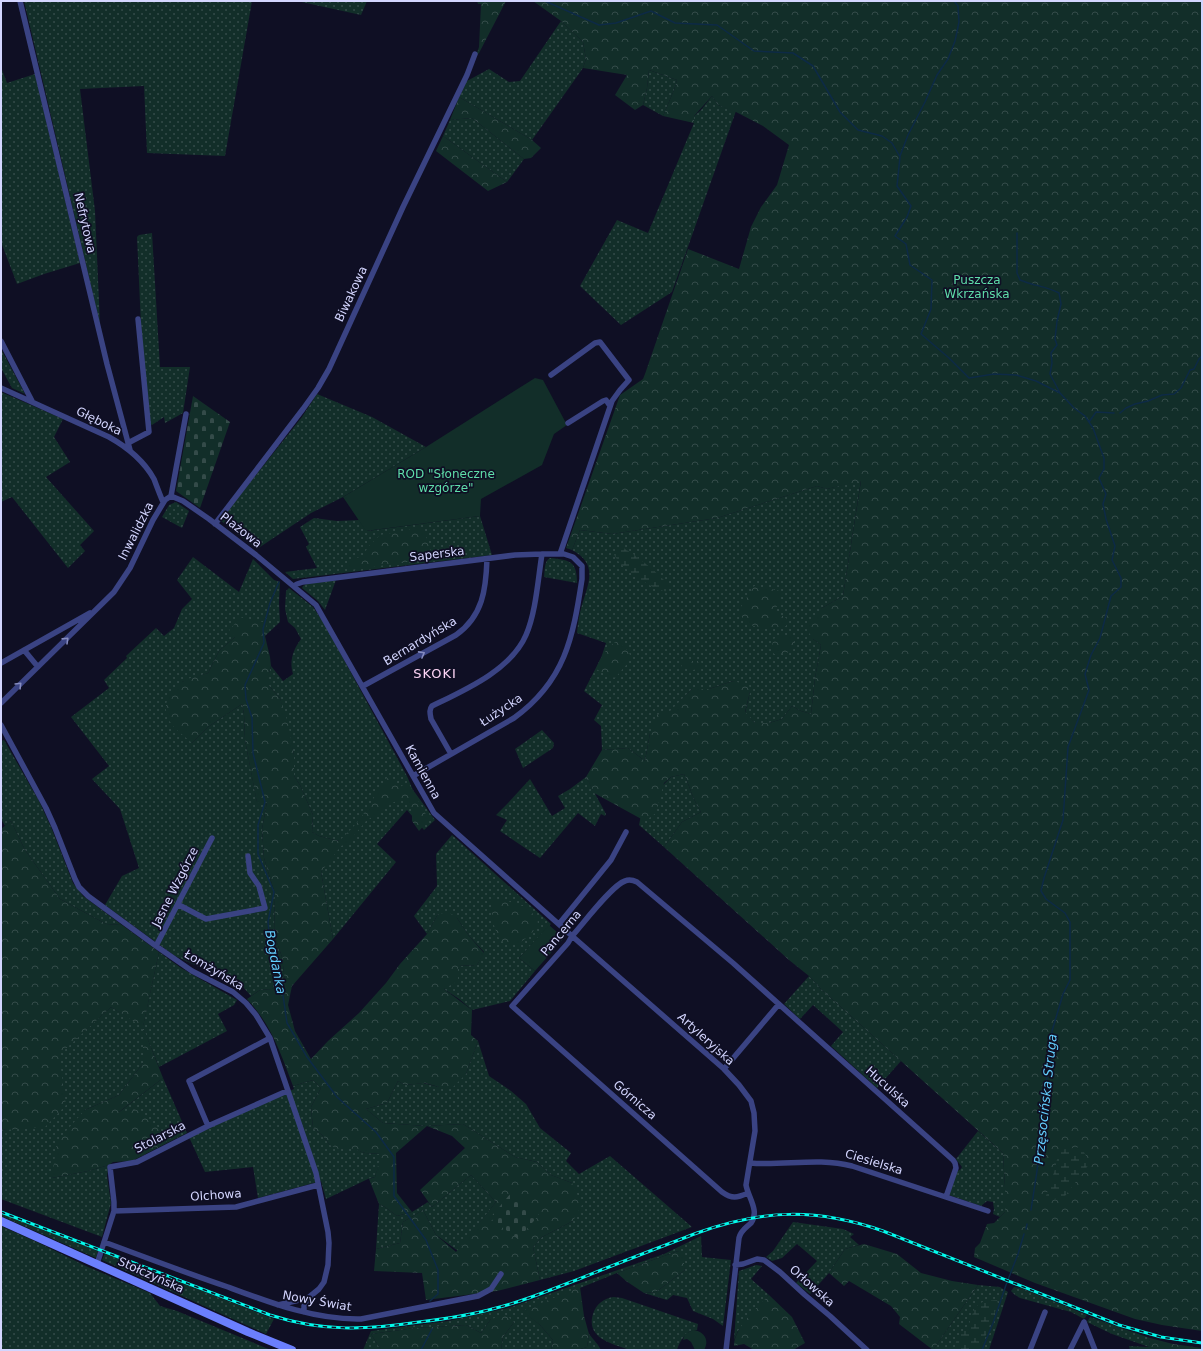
<svg xmlns="http://www.w3.org/2000/svg" width="1203" height="1351" font-family="'DejaVu Sans',sans-serif">
  <style>
    .grass { fill: url(#grass-dots) }
    .forest { fill: url(#forest-crowns) }
    .wetland { fill: url(#wetland-marsh) }
    .cemetery { fill: url(#cemetery-stones) }
    .green { fill: #122e29 }
    .lines { fill: none; stroke-linecap: round; stroke-linejoin: round }
    .stream { stroke: #0d2a46; stroke-width: 1.5 }
    .street { stroke: #3a4383; stroke-width: 5.5 }
    .secondary { stroke: #6b7ffd; stroke-width: 8 }
    .rail-casing { stroke: #03faeb; stroke-width: 3 }
    .rail { stroke: #0f0f24; stroke-width: 1.5; stroke-dasharray: 4.5; stroke-linecap: butt }
    .oneway { stroke: #868cc0 }
    .labels { text-anchor: middle; stroke-width: 3.5; stroke-linejoin: round; paint-order: stroke }
    .street-label { font-size: 12px; fill: #d3d5fe; stroke: #0f0f24 }
    .park-label { font-size: 12px; fill: #5fdeaa; stroke: #0f0f24 }
    .neighbourhood-label { font-size: 13px; letter-spacing: 1px; fill: #fed5f6; stroke: #0f0f24 }
    .water-label { font-size: 13px; font-style: italic; fill: #62cefd; stroke: #0f0f24 }
  </style>
  <defs>
    <pattern id="grass-dots" width="8" height="8" patternUnits="userSpaceOnUse"><rect width="8" height="8" fill="#122e29"/><path d="M2 2h.1M6 6h.1" fill="none" stroke="#344b49" stroke-width="1.8" stroke-linecap="round"/></pattern>
    <pattern id="forest-crowns" width="20" height="18" patternUnits="userSpaceOnUse"><rect width="20" height="18" fill="#122e29"/><path d="M2 6a3 3 0 1 1 6 0M12 15a3 3 0 1 1 6 0" fill="none" stroke="#344b49"/></pattern>
    <pattern id="wetland-marsh" width="20" height="14" patternUnits="userSpaceOnUse"><rect width="20" height="14" fill="#122e29"/><path d="M1 5h8M5 5V1M11 12h8M15 12V8" fill="none" stroke="#344b49"/></pattern>
    <pattern id="cemetery-stones" width="16" height="16" patternUnits="userSpaceOnUse"><rect width="16" height="16" fill="#122e29"/><path d="M2 7V4a2 2 0 0 1 4 0v3zM10 15v-3a2 2 0 0 1 4 0v3z" fill="#344b49"/></pattern>
  </defs>
  <rect width="100%" height="100%" fill="#0f0f24"/>
  <path class="grass" d="M24 1H252L225 156 147 153 144 86 80 89 95 211 100 324Z
    M297 1H367L361 15Z
    M561 21 583 42 586 59 583 68 532 140 459 97 467 81 489 69 509 82 520 81Z
    M1 67 7 83 35 74 80 263 44 274 17 284 1 242Z
    M649 70 677 80 674 90 663 116 643 105 647 88Z
    M712 96 718 105 736 111 672 292 621 325 580 286 617 220 648 233 694 123V116L701 110Z
    M472 118 524 159 507 182 443 136 450 120Z
    M152 233 160 367H190L183 413 165 423 164 417 152 425 150 424 142 347 137 237 139 235Z
    M1 349 25 394 12 388 1 368Z
    M1 392 63 419 54 437 70 462 46 477 94 531 80 545 85 551 68 568 12 497 1 502Z
    M317 394 372 417 426 447 343 497 311 513 257 549 221 521 225 514 302 417Z
    M861 480 843 596 822 608 813 639 821 645 815 678 811 714 801 711 792 706 782 719 769 723H755L745 713 750 692 733 681 709 689H692L650 733 645 761 628 748 602 750 601 726 594 720 602 705 584 691 601 658 606 643 577 633C578 624 579 614 582 605 589 582 598 564 572 550L580 530 612 534 717 518 817 486 827 489Z
    M176 502 189 511 182 528 162 517 169 505Z
    M480 516 492 555 293 579 285 572 317 568 306 547 309 544 300 527 314 518 337 521 359 520 367 531Z
    M193 557 239 592 253 559 274 580 280 582 279 603 280 622 265 636 235 637 219 651 208 673 182 682 192 743 208 727 242 704 244 714 245 740 257 802H267L262 829 264 858 275 894 274 934 282 957 285 982 272 989 260 990 251 996 243 987 175 956 105 905 122 876 139 868 120 809 92 779 109 766 71 717 109 688 104 680 127 658 126 656 156 628 164 636 174 628 182 609 192 599 177 580Z
    M550 558C570 560 577 561 577 583L544 577C545 570 544 561 550 558Z
    M336 580 325 610 318 601 302 588 303 586 306 584Z
    M289 588 313 607 324 623 407 776 413 790 435 820 424 830 407 810 377 844 396 862 333 939 321 872 339 841 319 836 312 832 313 815 300 785 294 776V755L280 698 269 686V673L271 666 283 681 293 674C289 661 293 650 301 639L295 628 288 622 285 609 286 591Z
    M542 730 554 743 553 748 523 768 515 749Z
    M4 740 39 801 51 827 73 883 83 896 122 925 106 924 60 899 25 850 11 821 5 826 1 819V741Z
    M684 774C690 787 693 800 701 812L682 822 664 847 639 825 643 805 671 777Z
    M586 777 606 814 605 816 601 814 595 826 578 813 540 858 500 831 507 820 496 815 508 803 530 779 552 816 565 808 558 796 570 789Z
    M452 835 551 924 519 958 535 971 510 1001 472 1010 459 999 444 989 458 966 477 965 484 952 469 936 457 918 438 914 427 934 414 916 437 886 436 854Z
    M159 952 181 968 237 1000 234 1005 218 1014 227 1031 159 1067 143 1028V1063L119 1095 85 1110 52 1178 88 1171 109 1165 107 1176 111 1203 102 1237 1 1199V1129L6 1130 58 1055 111 1007 143 1026Z
    M809 976 821 989 901 1061 877 1088 831 1046 843 1032 813 1005 800 1019 784 1004Z
    M478 1041 489 1076 511 1091 526 1104 540 1128 571 1153 566 1161 579 1174 610 1156 692 1227 574 1271 540 1280 533 1247 542 1237 573 1221 572 1183 551 1175 537 1162 515 1157 463 1124 426 1126 383 1123 366 1109 387 1103 398 1081 405 1085 423 1083 439 1087 466 1074Z
    M163 1078 187 1133 167 1143 160 1129 118 1113Z
    M313 1080 321 1088 311 1107 313 1128 322 1135 330 1145 346 1146 365 1153 382 1154 375 1177 368 1179 326 1199 321 1181 258 1198 253 1167 205 1172 189 1137 294 1089 293 1086Z
    M978 1131 1003 1153 1005 1187V1212L1000 1217 993 1214 994 1209 993 1202 987 1201 981 1206 949 1195 957 1171 960 1170 962 1167 956 1159Z
    M471 1175 496 1202 458 1251 436 1235 423 1210 403 1222 400 1243 376 1249 379 1204 385 1207 397 1216 412 1212 428 1202 432 1207Z
    M1 1213 98 1251 96 1258 1 1216Z
    M793 1222 843 1229 854 1234 850 1237 859 1245 845 1249 829 1273 810 1294 796 1283 817 1261 797 1244 782 1258 772 1261 766 1257 773 1251Z
    M1 1226 39 1243 88 1267 150 1293 160 1306 177 1311 271 1350H1Z
    M701 1236 702 1257 731 1260 723 1326 713 1319 693 1311 687 1298 673 1295 667 1300 644 1293 656 1292 685 1270 678 1251 617 1273 523 1311 540 1325 553 1340 551 1350H501L503 1337 514 1322 491 1319 481 1333 466 1325 415 1328 371 1334 381 1350H363L371 1331 448 1321 508 1308 664 1254Z
    M105 1253 274 1319 266 1334 102 1260Z
    M756 1265 762 1266 751 1279 769 1295 738 1331 734 1340 739 1271Z
    M978 1285 1000 1287 1008 1292 989 1350H933Z
    M1014 1287 1021 1288 1087 1315 1084 1319 1071 1312 1020 1298 1015 1295 1011 1291Z
    M614 1297 622 1298 698 1324 697 1330C686 1330 680 1341 677 1350 663 1350 643 1351 630 1350 626 1349 622 1347 618 1346 603 1341 587 1333 593 1314 596 1304 604 1298 614 1297Z
    M1090 1317 1150 1338 1149 1347 1112 1334 1087 1322Z
    M589 1334 598 1345 601 1350H577L587 1347Z"/>
  <path class="forest" d="M477 1H506L479 53 476 56 479 47 481 4H478Z
    M533 1H1202V1331L1162 1325 1135 1319 1035 1283 974 1257 975 1248 980 1243 987 1224 994 1223 1005 1212V1187L1003 1153 821 989 809 976 789 960 664 847 682 822 701 812C693 800 690 787 684 774L671 777 664 783 656 813 645 821 594 793 586 777 602 750 628 748 645 761 650 733 657 715 670 711 692 689H709L733 681 749 685 750 692 745 712 755 723H769L782 719 792 706 801 711 811 714 815 678 821 645 813 639 806 628 822 608 843 596 861 481 827 489 817 486 717 518 612 534 580 530 572 550 566 548 620 395 643 379 645 374 688 249 739 269 751 227 761 207 777 185 789 145 763 126 736 112 718 105 712 96 694 116V123L663 116 674 90 677 80 649 70 647 88 643 105 635 110 615 95 627 75 583 68 586 59 583 42 561 21Z
    M459 97 532 140 541 148 531 158 524 159 472 118 450 120Z
    M443 136 507 182 488 191 436 151Z
    M417 526C427 533 429 544 432 555L425 560 398 563 361 569 348 570 350 560 363 556 368 547 380 535 408 530Z
    M754 586 781 591V601L774 610 787 619 786 626 767 629 745 624 739 610Z
    M241 617 267 623 265 636 270 657 271 666 269 673V686L280 698 288 723 294 755V776L300 785 313 815 312 832 319 836 339 841C350 831 360 820 368 807 375 797 379 787 387 778L400 787 408 782 429 820 419 831 412 821V808L405 800 394 802 366 821 347 844 341 846 321 872 333 939 292 986 288 1005 295 1031 311 1059 328 1041 359 1013 386 983 400 964 427 934 438 914 449 912 457 918 469 936 484 953 477 965 458 966V981L444 989 472 1010 471 1035 478 1041 466 1074 453 1087H439L425 1083 405 1085 398 1081 387 1103 366 1109 383 1123 426 1126 463 1124 515 1157 537 1162 551 1175 572 1183 582 1205 573 1221 542 1237 533 1247 540 1280 497 1291 426 1300 422 1273 374 1271 376 1249 400 1243 403 1222 423 1210 436 1235 456 1252 496 1202 471 1175 432 1207 420 1190 465 1148 452 1136 427 1126 396 1153 397 1193 412 1212 397 1216 385 1207 379 1204 369 1179 375 1177 381 1154 365 1153 346 1147 338 1149 330 1145 322 1135 313 1128 311 1107 321 1088 313 1080 293 1086C281 1054 271 1024 247 999L260 990 272 989 285 982 282 957 274 934 275 894 264 858 262 829 267 802 257 803 245 740 244 714 242 704 208 727 192 743C186 737 178 732 173 726 160 710 166 694 181 683 188 677 200 676 208 673L219 651 235 637 229 630Z
    M784 636H792L795 645 792 652 774 654 772 647 773 639Z
    M618 640 628 651 630 655 627 664 615 678 609 676 596 669C601 656 606 648 618 640Z
    M684 660 691 661H701L702 668 693 670 681 667Z
    M11 821 25 850 60 899 106 924 122 925 159 952 143 1027 163 1078 119 1112 138 1109 160 1129 167 1143 132 1161 113 1162 109 1165 88 1171 52 1178 57 1141 85 1110 119 1095 143 1063V1027L111 1007 59 1055 66 1105 45 1127 6 1130 1 1129V829Z
    M501 899 529 908 538 922 531 935 516 945 500 941C494 927 490 916 493 901Z
    M864 1244 897 1254 921 1273 952 1281 978 1285 933 1350 899 1324 900 1317 891 1306 849 1281 844 1286 829 1273 845 1249Z
    M678 1251 683 1257 685 1270 656 1292 644 1293 626 1281 617 1273Z
    M580 1287 584 1316 589 1334 587 1347 577 1350H551L553 1340 540 1325 522 1311Z
    M769 1295 792 1317 805 1343 793 1350H754L744 1344 734 1346C734 1328 757 1308 769 1295Z
    M506 1315 514 1322 503 1337 501 1350H381L371 1334 415 1328 466 1325 481 1333 491 1319Z
    M1150 1338 1173 1344 1202 1348V1350H1130L1129 1346 1149 1347Z"/>
  <path class="wetland" d="M622 547C639 557 654 570 668 584L667 591C658 593 630 573 623 566 619 563 616 558 613 553L618 549Z
    M1081 1147 1090 1163 1062 1200 1046 1196 1055 1169 1059 1150Z
    M997 1300 998 1304 980 1350H954L957 1338 969 1324 975 1307 984 1301Z"/>
  <path class="cemetery" d="M193 396 230 422 200 508 176 491Z
    M511 1193 539 1215 518 1239 490 1218Z"/>
  <path class="green" d="M535 378 543 380 567 425 554 434 542 465 481 499 480 516 366 531 343 497 426 447Z
    M549 925 564 938 535 971 519 958Z
    M693 1330C704 1331 710 1340 704 1350H695L691 1342 687 1339 683 1340 685 1334Z"/>
  <g class="lines">
    <path class="stream" d="M545 1 599 25 616 23 651 11 675 23 717 25 754 51 793 53 813 66 840 112 858 130 882 136 892 143 900 157 897 186 911 206 907 217 895 236 906 244 910 265 932 280 931 309 921 334 949 358 969 378 994 374 1016 375 1036 381 1060 393 1074 408 1085 416 1093 428 1104 458V469L1099 478 1106 494 1103 504 1106 519 1115 546 1112 560 1121 578V587L1111 596 1100 638 1091 655 1085 674 1089 690 1068 747 1063 820 1044 878 1041 891 1046 899 1065 913 1070 922V980L1063 994 1052 1031 1037 1171 1031 1210
      M900 156 908 135 925 102 937 75 948 59 955 41 959 22 958 6 955 2V1
      M1017 233V273L1020 280C1034 286 1046 286 1059 293L1061 304 1057 321 1055 339 1057 345 1051 353 1052 363 1050 374 1060 393
      M1120 413 1126 408 1135 404 1148 401 1162 395 1174 394 1181 388 1190 370 1194 369 1199 359 1202 356
      M1089 422 1096 412 1114 413
      M279 582 270 603 263 629 264 643 245 685 246 699 252 718 253 753 265 802 258 825V854L274 892 268 922 270 942 277 954 287 1023 307 1057 337 1097 376 1132 394 1157V1196L426 1240 438 1270V1294L430 1301
      M1026 1229 1027 1224
      M421 1350 432 1329
      M982 1350 993 1323 1006 1285 1018 1254 1024 1234"/>
    <path class="street" d="M20 1 107 364 130 450
      M1 341 32 401
      M551 375 595 343 600 342 629 380 620 390 612 401 560 554
      M1 388 109 437C127 447 144 461 154 479 157 487 160 495 163 502
      M568 423 603 401 606 400 610 406
      M128 443 149 432 138 319
      M171 496 183 501 209 519 256 555 316 605 434 813 572 936 724 1069 739 1085 751 1101 754 1113 755 1131 746 1185C748 1197 760 1211 751 1223 746 1228 741 1230 739 1238L726 1350
      M171 496 186 414
      M215 524 303 409 318 388 329 369 403 207 467 75 475 54
      M294 586 297 584 303 582 515 555 542 554H564L573 557 582 566V579C573 638 565 681 514 718L413 776
      M24 650 38 667
      M1 663 90 613
      M363 686 456 635C483 616 486 589 487 559
      M1 703 114 592 130 568 153 520 165 500 171 496
      M1 725 46 808 55 828 75 879 79 887 88 896 156 946 192 971 233 992 246 1003 256 1015 270 1038 316 1173 328 1232 329 1243 328 1265 324 1282 319 1289 308 1298 278 1305
      M451 754 431 719C430 713 429 710 432 706 465 690 511 670 526 635 536 612 538 579 542 554
      M179 905 206 919 265 908 259 886 250 873 248 856
      M559 924 611 860 626 832
      M156 946 212 838
      M724 1069 779 1004
      M208 1126 189 1081 270 1038
      M750 1163C784 1166 818 1157 852 1166L988 1211
      M748 1193C737 1198 732 1199 722 1192L512 1006 568 943 572 936C583 924 612 885 625 881 629 879 633 880 637 882L733 963 953 1160 955 1163 956 1168 946 1197
      M114 1211 236 1207 318 1185
      M104 1242C145 1257 186 1273 228 1287 271 1303 315 1320 361 1319L478 1296 491 1289 501 1274
      M97 1264 114 1211V1202L110 1167 137 1162 208 1126 287 1091
      M735 1265 743 1264 757 1259 764 1260 780 1272 805 1295 830 1316 867 1350
      M304 1312V1306L308 1298
      M1084 1322 1095 1350
      M1030 1350 1045 1312
      M1070 1350 1084 1322"/>
    <path class="secondary" d="M1 1221 248 1332 292 1350"/>
    <g class="rail-casing">
      <path id="rail" d="M1 1212 270 1315C323 1332 365 1330 419 1322 445 1319 471 1315 496 1308 525 1301 552 1289 579 1279 618 1263 658 1248 697 1233 763 1209 817 1208 883 1231L1119 1325 1161 1337 1202 1343"/>
    </g>
    <use href="#rail" class="rail"/>
  </g>
  <defs><path id="oneway-chevron" d="M-2-3.5L2.5 0L-2 3.5" fill="none" stroke-width="1.6" stroke-linecap="round" stroke-linejoin="round"/></defs>
  <g class="oneway">
    <use href="#oneway-chevron" transform="translate(66 640) rotate(-44)"/>
    <use href="#oneway-chevron" transform="translate(422 654) rotate(-29)"/>
    <use href="#oneway-chevron" transform="translate(19 685) rotate(-45)"/>
  </g>
  <g class="labels">
    <g class="street-label">
      <text transform="translate(85 223) rotate(77)" y="4">Nefrytowa</text>
      <text transform="translate(351 294) rotate(-65)" y="4">Biwakowa</text>
      <text transform="translate(99 421) rotate(26)" y="4">Głęboka</text>
      <text transform="translate(241 530) rotate(38)" y="4">Plażowa</text>
      <text transform="translate(136 531) rotate(-63)" y="4">Inwalidzka</text>
      <text transform="translate(437 554) rotate(-7)" y="4">Saperska</text>
      <text transform="translate(420 641) rotate(-31)" y="4">Bernardyńska</text>
      <text transform="translate(501 710) rotate(-34)" y="4">Łużycka</text>
      <text transform="translate(423 772) rotate(61)" y="4">Kamienna</text>
      <text transform="translate(175 887) rotate(-63)" y="4">Jasne Wzgórze</text>
      <text transform="translate(561 933) rotate(-50)" y="4">Pancerna</text>
      <text transform="translate(214 970) rotate(31)" y="4">Łomżyńska</text>
      <text transform="translate(706 1039) rotate(42)" y="4">Artyleryjska</text>
      <text transform="translate(888 1087) rotate(42)" y="4">Huculska</text>
      <text transform="translate(635 1100) rotate(41)" y="4">Górnicza</text>
      <text transform="translate(160 1137) rotate(-27)" y="4">Stolarska</text>
      <text transform="translate(874 1162) rotate(17)" y="4">Ciesielska</text>
      <text transform="translate(216 1195) rotate(-4)" y="4">Olchowa</text>
      <text transform="translate(151 1275) rotate(24)" y="4">Stołczyńska</text>
      <text transform="translate(812 1286) rotate(42)" y="4">Orłowska</text>
      <text transform="translate(317 1301) rotate(10)" y="4">Nowy Świat</text>
    </g>
    <g class="park-label">
      <text x="977" y="284">Puszcza<tspan x="977" dy="14">Wkrzańska</tspan></text>
      <text x="446" y="478">ROD "Słoneczne<tspan x="446" dy="14">wzgórze"</tspan></text>
    </g>
    <g class="neighbourhood-label">
      <text x="435" y="678">SKOKI</text>
    </g>
    <g class="water-label">
      <text transform="translate(276 962) rotate(79)" y="5">Bogdanka</text>
      <text transform="translate(1045 1099) rotate(-84)" y="5">Przęsocińska Struga</text>
    </g>
  </g>
  <rect width="1203" height="1351" fill="none" stroke="#d3d5fe" stroke-width="4"/>
</svg>
